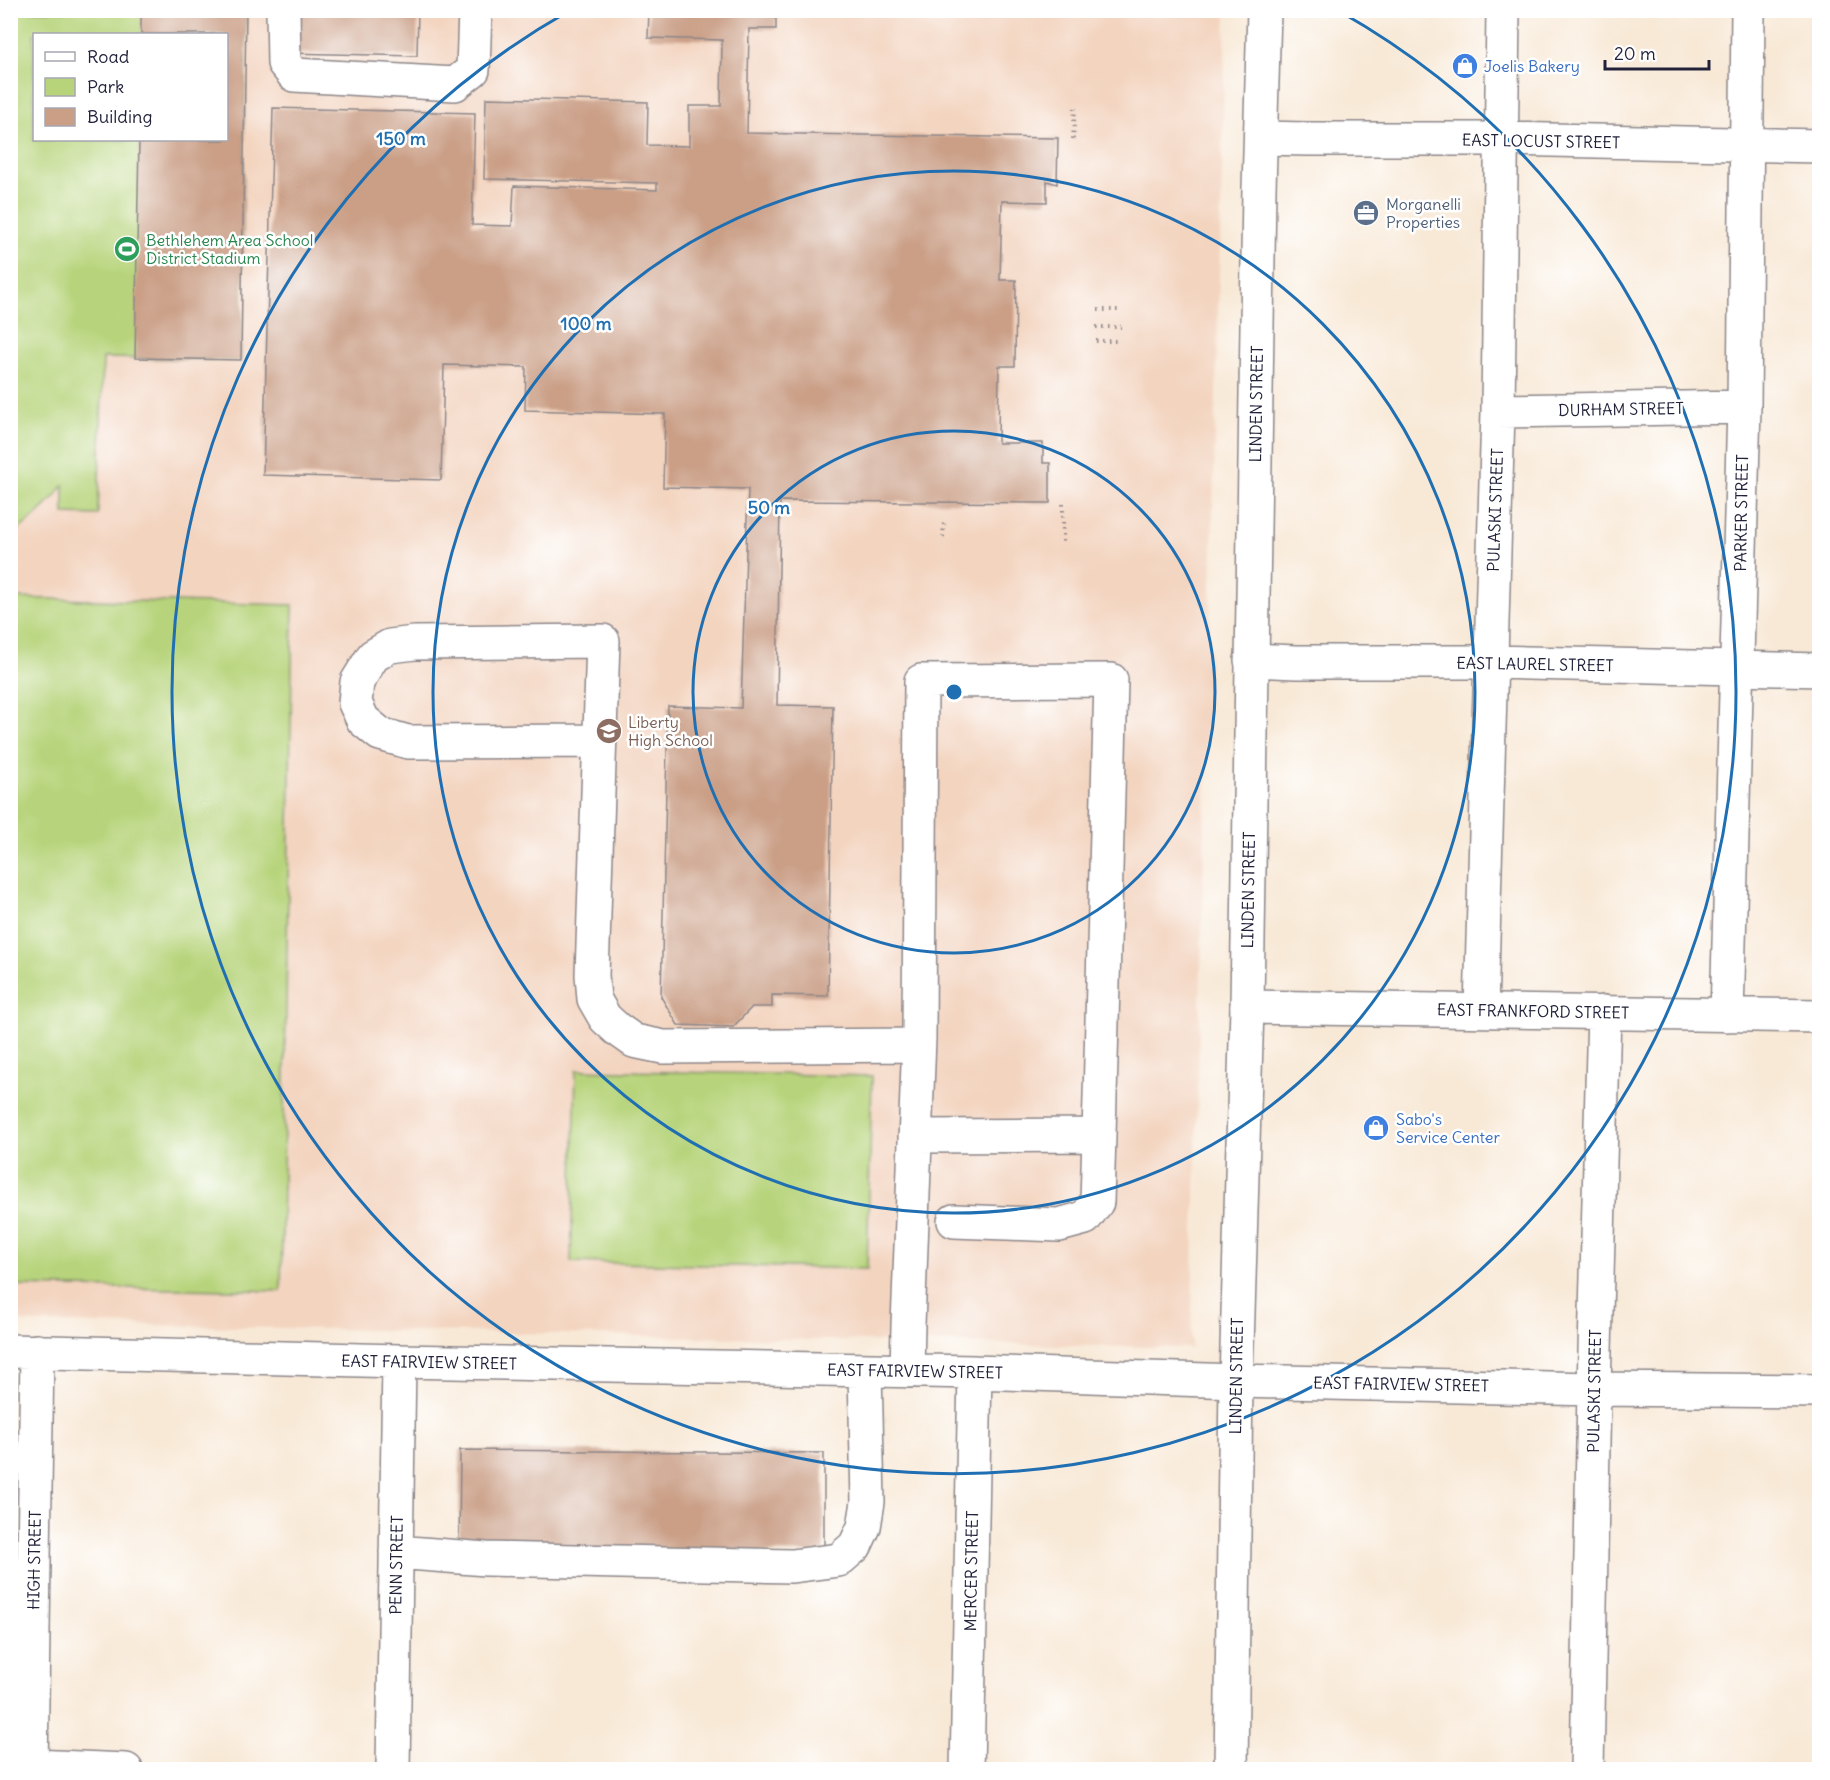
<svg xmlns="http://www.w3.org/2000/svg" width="1830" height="1780" font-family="Delius,sans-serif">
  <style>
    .built { fill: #f3d4bf; fill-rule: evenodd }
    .green { fill: #b7d47b; stroke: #6c7b5b; stroke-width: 1.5; fill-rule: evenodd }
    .building { fill: #ca9f86 }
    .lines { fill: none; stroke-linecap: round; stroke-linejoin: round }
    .minor-casing { stroke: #8d8689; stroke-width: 36 }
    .major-casing { stroke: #8d8689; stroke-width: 36 }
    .path { stroke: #8d8689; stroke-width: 4; stroke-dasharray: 1.5 4.5; stroke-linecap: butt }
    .minor { stroke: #fff; stroke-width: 33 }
    .major { stroke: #fff; stroke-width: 33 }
    .ring { fill: none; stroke: #1f6fb2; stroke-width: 3 }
    .labels { text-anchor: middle; stroke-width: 5; stroke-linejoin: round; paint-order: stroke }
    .shop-label { font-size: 16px; fill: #366cbe; stroke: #fff; text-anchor: start }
    .street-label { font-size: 16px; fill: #22223b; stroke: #fff }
    .service-label { font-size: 16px; fill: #4e5e75; stroke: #fff; text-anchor: start }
    .leisure-label { font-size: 16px; fill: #27864d; stroke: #fff; text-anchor: start }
    .education-label { font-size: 16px; fill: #785e54; stroke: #fff; text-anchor: start }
    .centre { fill: #1f6fb2; stroke: #fff; stroke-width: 3 }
    .ring-label { font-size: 18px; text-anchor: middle; font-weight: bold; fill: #1f6fb2; stroke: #fff; stroke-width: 5; stroke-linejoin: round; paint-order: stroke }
  </style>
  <rect width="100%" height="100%" fill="#fff"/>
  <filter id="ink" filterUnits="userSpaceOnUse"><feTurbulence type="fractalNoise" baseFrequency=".0167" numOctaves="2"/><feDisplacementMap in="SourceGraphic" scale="12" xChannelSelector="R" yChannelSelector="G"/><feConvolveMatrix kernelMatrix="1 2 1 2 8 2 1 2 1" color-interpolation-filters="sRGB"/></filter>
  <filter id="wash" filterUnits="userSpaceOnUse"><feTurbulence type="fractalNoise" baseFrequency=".008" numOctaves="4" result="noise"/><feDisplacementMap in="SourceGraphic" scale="24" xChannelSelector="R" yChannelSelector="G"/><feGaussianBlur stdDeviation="1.35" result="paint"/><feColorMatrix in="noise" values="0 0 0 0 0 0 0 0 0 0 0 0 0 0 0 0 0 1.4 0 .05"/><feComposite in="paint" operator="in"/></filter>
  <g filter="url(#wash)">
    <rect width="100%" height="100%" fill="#f8e9d7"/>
    <path class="built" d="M11 11H1226L1191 1348 11 1322ZM34 34H226V140H34Z"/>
    <path class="green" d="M11 11H246L241 360 103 358 98 515 64 514V485C47 507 33 519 11 535ZM34 34H226V140H34Z
      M11 598 293 605 281 1291 11 1286Z
      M576 1070 872 1076 867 1269 571 1262Z"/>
    <g id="blocks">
      <path class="building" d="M141 10H246L241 360 135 358 139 140H226V34H141Z
        M289 10H418L417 56 288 53Z
        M649 10H776V29H749L747 133 1058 138 1057 184 1047 181V202L1002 201 1000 280H1016L1015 366H999L998 443H1043V463H1050V503L780 501 777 705 833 706 828 996 772 995V1007H752L733 1027 678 1025 661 997 668 706 741 708 748 489 663 487 665 414 525 410 526 367 444 365 441 480 263 475 273 108 475 113 472 225 512 226 514 186 657 190V183L484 179 486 98 648 102 647 145 689 146V106H721L722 40 648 38Z
        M460 1450 824 1453V1553L459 1551Z"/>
    </g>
  </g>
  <g filter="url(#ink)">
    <use href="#blocks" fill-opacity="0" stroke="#8d8689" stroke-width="1.5"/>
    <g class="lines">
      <g class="minor-casing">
        <path id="minor" d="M283 10 284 63 294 75 455 84 473 70 475 10
          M1262 138 1307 139H1501L1820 146
          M1498 411 1744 407
          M1251 660 1296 662H1490L1820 670
          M600 741 408 742 380 734 363 720 355 703 357 682 373 656 390 646 415 643 603 641 592 975 594 999 605 1018 617 1029 634 1041 663 1047 918 1045
          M1247 1007 1820 1016
          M1481 1010 1498 411 1503 10
          M1727 1015 1744 407 1748 10
          M954 1221 1059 1225 1085 1218 1097 1202 1099 1135
          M10 1351 399 1361 975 1372 1236 1381 1594 1389 1820 1391
          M907 1371 908 1325 919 1038 921 681 1111 680 1099 1135 915 1136
          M396 1552 486 1559 792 1566 839 1560 855 1546 864 1527 868 1502 865 1371
          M10 1765 126 1770
          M31 1770 37 1351
          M393 1770 399 1361
          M967 1770 975 1372
          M1587 1770 1594 1389 1604 1012"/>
      </g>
      <g class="major-casing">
        <path id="major" d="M1231 1770 1236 1381 1247 1007 1259 189 1264 10"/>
      </g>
      <path class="path" d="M1073 139 1075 108
        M1098 310H1121
        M1096 327H1121
        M1096 341H1120
        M1063 504V546
        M943 537 944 522"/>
      <use href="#minor" class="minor"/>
      <use href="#major" class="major"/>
    </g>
  </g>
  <g class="ring">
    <circle cx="954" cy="692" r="261"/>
    <circle cx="954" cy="692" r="521"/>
    <path d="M1339 11A782 782 0 1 1 569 11"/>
  </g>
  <defs>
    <g id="shop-disc" transform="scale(1.35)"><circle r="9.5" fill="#3f7fe0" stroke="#fff"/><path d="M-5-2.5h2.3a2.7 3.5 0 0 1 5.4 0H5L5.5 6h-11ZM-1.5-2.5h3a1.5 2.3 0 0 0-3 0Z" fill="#fff"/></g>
    <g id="office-disc" transform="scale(1.35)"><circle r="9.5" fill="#5c6f8a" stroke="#fff"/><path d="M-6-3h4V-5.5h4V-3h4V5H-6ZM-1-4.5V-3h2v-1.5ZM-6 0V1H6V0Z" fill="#fff"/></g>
    <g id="stadium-disc" transform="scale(1.35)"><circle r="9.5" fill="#2e9e5b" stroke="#fff"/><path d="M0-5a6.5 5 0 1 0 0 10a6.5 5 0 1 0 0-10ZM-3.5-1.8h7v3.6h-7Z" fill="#fff"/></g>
    <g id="school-disc" transform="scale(1.35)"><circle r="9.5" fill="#8d6e63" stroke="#fff"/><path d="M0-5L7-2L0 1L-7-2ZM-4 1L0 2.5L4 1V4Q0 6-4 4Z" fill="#fff"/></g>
  </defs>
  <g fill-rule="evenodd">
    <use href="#shop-disc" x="1465" y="66"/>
    <use href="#office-disc" x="1366" y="213"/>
    <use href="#stadium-disc" x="127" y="249"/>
    <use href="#school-disc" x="609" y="731"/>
    <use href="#shop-disc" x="1376" y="1128"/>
  </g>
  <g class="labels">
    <g class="shop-label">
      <text x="1484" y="72">Joelis Bakery</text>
      <text x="1396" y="1125">Sabo's<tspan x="1396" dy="18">Service Center</tspan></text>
    </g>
    <g class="street-label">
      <text transform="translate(1541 141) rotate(1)" y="6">EAST LOCUST STREET</text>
      <text transform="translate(1256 404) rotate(-89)" y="6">LINDEN STREET</text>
      <text transform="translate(1621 409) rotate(-1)" y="6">DURHAM STREET</text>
      <text transform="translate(1495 510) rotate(-88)" y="6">PULASKI STREET</text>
      <text transform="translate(1741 513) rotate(-89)" y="6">PARKER STREET</text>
      <text transform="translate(1535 664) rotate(1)" y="6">EAST LAUREL STREET</text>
      <text transform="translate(1248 890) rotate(-89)" y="6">LINDEN STREET</text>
      <text transform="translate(1533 1011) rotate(1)" y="6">EAST FRANKFORD STREET</text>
      <text transform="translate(429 1362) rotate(1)" y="6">EAST FAIRVIEW STREET</text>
      <text transform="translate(915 1371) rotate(1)" y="6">EAST FAIRVIEW STREET</text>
      <text transform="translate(1236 1376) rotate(-89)" y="6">LINDEN STREET</text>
      <text transform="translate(1401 1384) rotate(1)" y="6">EAST FAIRVIEW STREET</text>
      <text transform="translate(1594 1391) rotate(-89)" y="6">PULASKI STREET</text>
      <text transform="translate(34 1560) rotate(-89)" y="6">HIGH STREET</text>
      <text transform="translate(396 1565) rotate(-89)" y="6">PENN STREET</text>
      <text transform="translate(971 1571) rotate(-89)" y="6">MERCER STREET</text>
    </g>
    <g class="service-label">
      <text x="1386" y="210">Morganelli<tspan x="1386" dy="18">Properties</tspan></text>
    </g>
    <g class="leisure-label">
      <text x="146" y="246">Bethlehem Area School<tspan x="146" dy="18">District Stadium</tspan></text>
    </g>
    <g class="education-label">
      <text x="628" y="728">Liberty<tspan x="628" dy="18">High School</tspan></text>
    </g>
  </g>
  <circle cx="954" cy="692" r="9" class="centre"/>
  <g class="ring-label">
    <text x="401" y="145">150 m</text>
    <text x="586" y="330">100 m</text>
    <text x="769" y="514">50 m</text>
  </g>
  <rect width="1830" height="1780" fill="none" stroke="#fff" stroke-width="36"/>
  <rect x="33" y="33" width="195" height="108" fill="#ffffff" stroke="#a7a7b1" stroke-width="1.5"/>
  <rect x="45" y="52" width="30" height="9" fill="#ffffff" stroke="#a7a7b1" stroke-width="1.5"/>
  <text x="87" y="63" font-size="18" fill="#22223b">Road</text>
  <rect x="45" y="78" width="30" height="18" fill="#b7d47b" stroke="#a7a7b1" stroke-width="1.5"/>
  <text x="87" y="93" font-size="18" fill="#22223b">Park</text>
  <rect x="45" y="108" width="30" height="18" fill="#ca9f86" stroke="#a7a7b1" stroke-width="1.5"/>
  <text x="87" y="123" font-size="18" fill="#22223b">Building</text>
  <path d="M1605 60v9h104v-9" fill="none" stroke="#22223b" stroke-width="3"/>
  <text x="1614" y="60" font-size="18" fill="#22223b" stroke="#ffffff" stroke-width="4.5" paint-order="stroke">20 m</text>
</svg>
